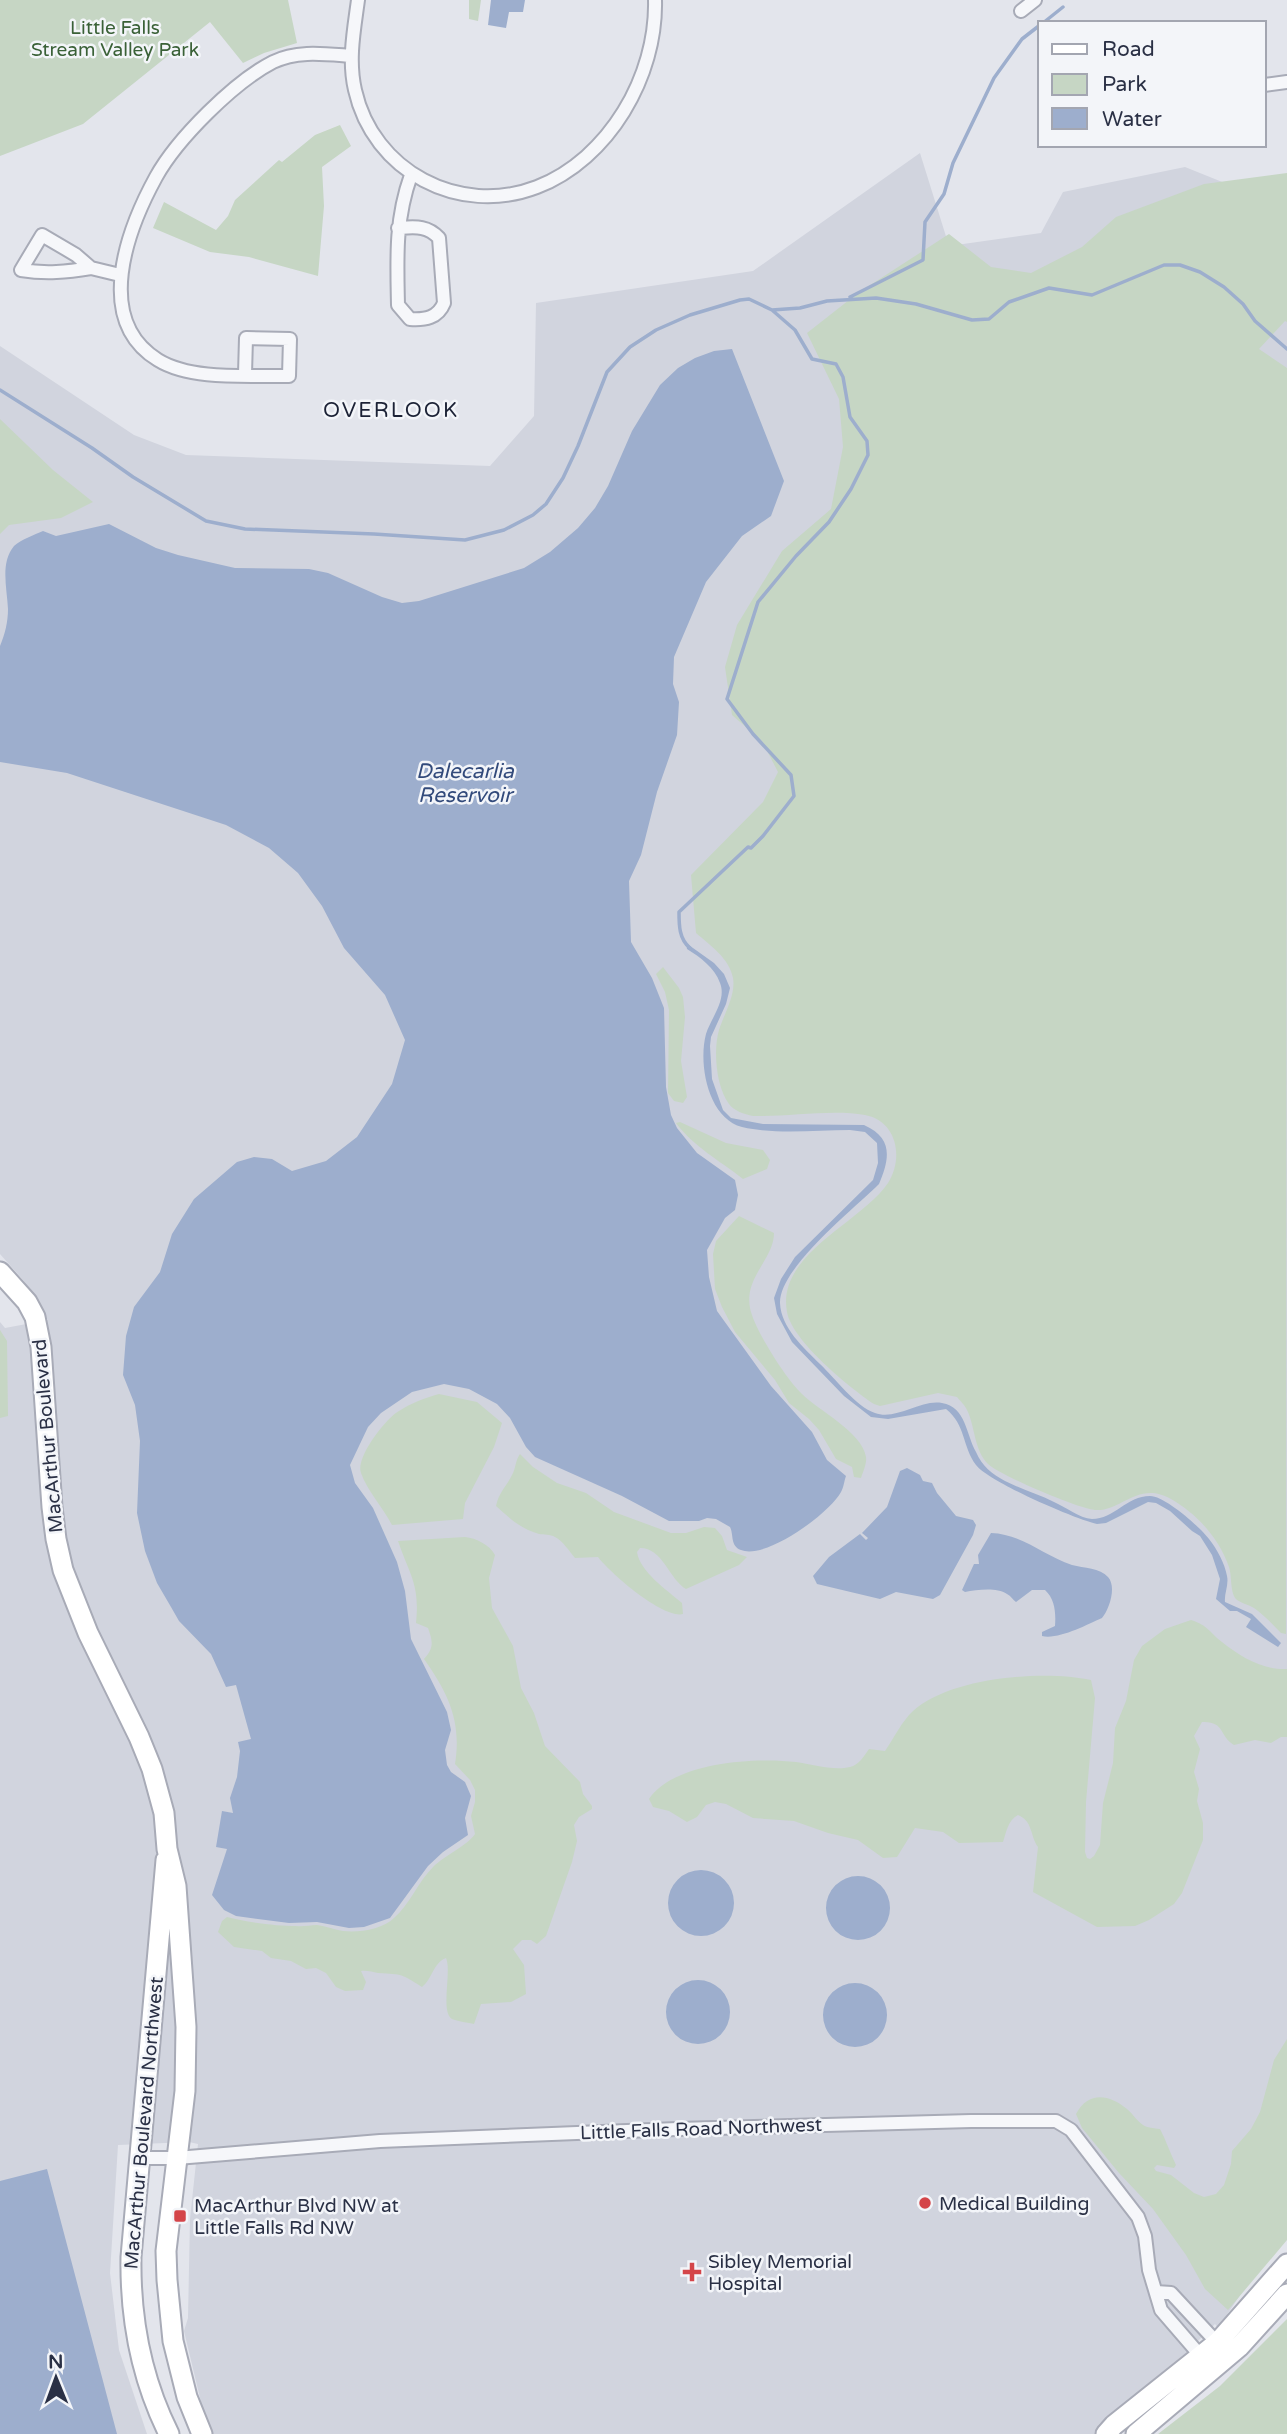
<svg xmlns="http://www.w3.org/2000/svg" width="1287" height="2434" font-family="'Varela Round',sans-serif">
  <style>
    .built { fill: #d1d4de }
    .green { fill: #c6d6c4 }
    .water { fill: #9daecd }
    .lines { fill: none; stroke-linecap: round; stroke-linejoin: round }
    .stream { stroke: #9daecd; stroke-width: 3.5 }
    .minor-casing { stroke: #a8abb7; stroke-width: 16 }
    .secondary-casing { stroke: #a8abb7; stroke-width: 23 }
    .minor { stroke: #f6f7fa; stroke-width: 12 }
    .secondary { stroke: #fff; stroke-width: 19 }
    .poi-dot { fill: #d44549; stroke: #f3f5f9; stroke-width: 2.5 }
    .labels { text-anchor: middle; stroke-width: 5; stroke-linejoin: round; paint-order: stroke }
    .park-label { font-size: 19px; fill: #3a6137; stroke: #f3f5f9 }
    .street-label { font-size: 19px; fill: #2a3045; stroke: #f3f5f9 }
    .poi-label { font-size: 19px; fill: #2a3045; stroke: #f3f5f9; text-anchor: start }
    .neighbourhood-label { font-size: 21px; letter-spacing: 2px; fill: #1c2236; stroke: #f3f5f9 }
    .water-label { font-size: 21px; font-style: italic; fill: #324a7b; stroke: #f3f5f9 }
  </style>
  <rect width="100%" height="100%" fill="#e3e5ec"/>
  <path class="built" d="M920 153 949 246 1041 233 1063 192 1185 167 1272 202 1287 200V2225L1218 2328 1215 2324 1186 2353 1099 2424 1095 2434H213L206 2423 184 2331 188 2318 190 2219 198 2144 189 2142 118 2145 110 2273 119 2350 147 2434H0V1322L5 1328 48 1320 23 1280 0 1254V346L134 435 186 455 490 466 534 416 536 303 753 271Z"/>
  <path class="green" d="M0 0H288L297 43 264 53 243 63 210 22 83 124 0 156Z
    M469 0H481L478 21 469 19Z
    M340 125 351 146 322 167 324 206 318 276 249 257 210 252 153 228 164 202 216 230 228 216 235 200 279 160 282 162 315 135Z
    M1287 173V322L1285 321 1259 349 1287 368 1286 1634 1281 1633C1273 1625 1264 1615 1254 1608 1248 1604 1239 1603 1235 1598 1230 1590 1232 1576 1229 1567 1219 1538 1197 1514 1171 1499 1138 1480 1121 1512 1095 1510 1079 1509 999 1475 988 1464 974 1450 975 1426 967 1410 965 1405 960 1401 957 1397L938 1393 880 1406 874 1404C850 1388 792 1341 787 1312 776 1254 861 1223 888 1183 904 1158 897 1121 865 1115 832 1109 788 1117 753 1116 744 1114 734 1111 729 1104 716 1087 713 1050 719 1030 724 1014 736 995 733 978 729 958 711 946 696 933L691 875 763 802 778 772 762 741 732 715 725 667 737 625 782 551 831 509 843 447 839 399 807 333 858 293 949 234 991 267 1031 273 1082 247 1116 217 1204 184Z
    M0 419 53 470 93 502 61 518 9 525 0 534Z
    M663 967 679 988 683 997 685 1017 681 1061 687 1097 683 1103 674 1101 668 1093 669 1010 665 992 656 974Z
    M680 1122 726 1143 763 1150 770 1160 767 1169 743 1179C719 1160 694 1147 676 1123Z
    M739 1216 774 1233C774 1259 744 1277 750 1308 754 1329 786 1379 802 1394 819 1411 862 1432 866 1457 867 1463 863 1472 861 1478L854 1477 852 1467 836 1459 819 1430 809 1419 789 1403 775 1380 735 1332 722 1307 715 1289 713 1254 716 1241Z
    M0 1330 7 1341 8 1416 0 1418Z
    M439 1394 477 1402 502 1423 494 1447 465 1503 463 1519 392 1525C383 1508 367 1490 361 1473 355 1458 386 1418 399 1411 411 1403 425 1398 439 1394Z
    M520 1454 533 1467 557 1483 586 1493 614 1512 671 1533H686L704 1527 715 1528 722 1536 727 1550 747 1557 739 1565 686 1589C669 1579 663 1548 640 1548L637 1552C640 1572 667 1590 682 1603L683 1614C663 1619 610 1573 598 1557L575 1558C569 1551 563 1541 555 1537 550 1534 544 1535 539 1534 521 1529 509 1518 496 1506 499 1492 506 1487 512 1475 516 1468 515 1461 520 1454Z
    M465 1537C476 1538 490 1545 495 1555L489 1578 492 1608 513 1646 521 1688 534 1713 545 1746 580 1782 583 1794 592 1806V1809L579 1817 574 1825 577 1841 572 1862 546 1936 537 1944 531 1940H522L513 1949 524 1965 526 1994 511 2002 481 2004 474 2024C469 2023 457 2021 452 2019 440 2012 452 1971 446 1958 433 1963 433 1978 422 1987 400 1973 404 1975 378 1973 372 1972 367 1970 361 1971L366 1982 363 1990 345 1991 336 1987 326 1973 316 1968 306 1969 291 1961 271 1958 262 1951 234 1947 218 1932 222 1921 227 1917C245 1922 277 1926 296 1926 303 1927 310 1925 317 1925 326 1926 335 1930 343 1931 359 1933 383 1929 394 1918 410 1904 418 1882 433 1867 445 1855 467 1846 475 1834L471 1816 475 1802V1790L470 1780 455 1764C462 1721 448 1693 424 1659 434 1648 433 1642 428 1628L416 1623C420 1584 410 1576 398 1541Z
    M1191 1620C1209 1626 1208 1631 1222 1642 1241 1657 1262 1670 1287 1669V1737H1281L1271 1743 1255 1740 1234 1745C1219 1736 1225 1721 1202 1722L1194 1736 1200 1749 1194 1772 1199 1789 1197 1801 1203 1823V1840L1182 1893 1174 1904 1149 1920 1135 1926 1097 1927 1033 1892 1038 1847C1030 1836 1033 1821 1018 1815 1008 1820 1006 1833 1003 1842L959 1843 943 1832 915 1828 897 1857 883 1858 858 1840 828 1833 794 1821 753 1818 726 1804 715 1802 706 1805 697 1817 687 1822 669 1811 653 1807 649 1799C674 1762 755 1757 796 1762 812 1764 833 1771 850 1767 859 1765 864 1756 869 1749L885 1751C894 1738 902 1721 913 1711 951 1677 1043 1670 1091 1680L1095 1698 1086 1802 1085 1852 1087 1858 1090 1859 1094 1856 1100 1845 1103 1803 1113 1763 1115 1728 1126 1701 1134 1660 1142 1646 1165 1629Z
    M1287 2039V2240L1228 2310 1205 2289 1186 2255 1153 2209 1119 2173 1082 2128 1076 2114C1088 2091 1109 2094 1127 2109 1133 2114 1137 2121 1143 2125 1147 2128 1154 2128 1160 2129 1166 2140 1170 2153 1176 2165L1174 2168 1157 2165 1154 2168 1156 2171 1171 2175 1194 2193 1204 2197 1216 2194 1224 2185 1231 2164 1232 2151 1251 2129 1260 2112 1274 2060Z
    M1287 2319V2434H1158L1220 2386Z"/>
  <path class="water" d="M491 0H525L523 12H509L506 28 488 25Z
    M732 349 784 481 771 516 742 536 706 582 674 657 673 684 679 702 677 735 657 792 641 855 629 881 631 942 652 978 664 1008 666 1087 671 1115 677 1128 697 1153 735 1180 738 1195 735 1210 725 1218 707 1250 709 1277 717 1311 771 1386 812 1432 827 1460 846 1476C844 1481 844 1487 841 1492 830 1513 766 1560 741 1550 730 1546 734 1535 730 1527L716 1519 707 1518 699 1521H669L622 1496 535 1457 526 1447 510 1418 497 1404 469 1389 444 1384 412 1392 381 1413 368 1427 350 1465 355 1483 373 1508 397 1562 405 1591 411 1639 447 1712 451 1730 445 1750 447 1765 451 1772 465 1782 471 1796 465 1818 468 1835 443 1852 428 1866 390 1918 364 1927 349 1928 317 1922 289 1923 236 1916 224 1910 212 1895 227 1849 216 1847 222 1811 233 1813 230 1798 237 1777 240 1751 238 1742 251 1739 236 1685 226 1687 211 1654 179 1621 171 1607 157 1583 145 1551 137 1513 140 1441 135 1405 123 1375 126 1336 134 1307 160 1272 172 1234 194 1199 237 1162 254 1157 272 1159 292 1171 326 1161 357 1137 392 1084 405 1040 385 995 344 948 322 906 298 873 269 848 226 825 67 773 0 762V646C5 634 8 622 8 609 7 588 0 563 14 546 22 539 34 535 43 531L56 536 109 524 156 548 178 555 235 568 309 569 328 573 382 597 402 603 419 601 524 568 550 552 578 528 595 508 608 486 632 431 660 385 678 368 695 358 714 351Z
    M686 943 714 963 724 974 730 988 726 1004 711 1037 710 1046 712 1079 723 1110 731 1118 763 1124 864 1125C893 1138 890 1158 879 1184 854 1209 779 1268 780 1303 781 1328 804 1348 820 1364 835 1378 856 1407 875 1413 896 1421 920 1399 942 1403 966 1407 966 1434 976 1452 982 1466 992 1474 1005 1481 1021 1489 1038 1494 1054 1502 1066 1507 1079 1518 1092 1519 1114 1519 1127 1496 1150 1496 1165 1496 1200 1527 1209 1539 1217 1549 1225 1564 1227 1576 1229 1585 1224 1594 1225 1602L1252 1614 1281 1643 1278 1647 1246 1627 1251 1619 1237 1611H1230L1216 1599 1220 1579 1212 1555 1200 1536 1192 1531 1170 1511 1156 1503 1148 1502 1106 1523 1097 1524C1075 1519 989 1482 976 1465 962 1446 966 1425 946 1409L888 1419 871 1417 844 1396 792 1342 777 1314 774 1298 781 1279 795 1257 873 1180 878 1163 877 1143 865 1132 850 1130C816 1130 776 1135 742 1127 708 1118 698 1064 706 1034 711 1018 727 1000 720 983 715 968 700 957 687 949Z
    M907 1468 920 1475 923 1481 932 1483 937 1493 956 1516 973 1520 976 1525 973 1535 940 1595 933 1599 896 1592 880 1599 817 1584 813 1576 829 1557 860 1534 866 1540 868 1538 862 1533 887 1507 900 1471Z
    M991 1533C1022 1534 1044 1556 1072 1565 1084 1568 1100 1568 1108 1577 1117 1587 1109 1610 1102 1618 1086 1625 1058 1640 1042 1636V1632L1055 1626C1056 1613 1055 1599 1045 1590H1032L1016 1602C1013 1600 1011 1596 1007 1594 996 1587 977 1590 965 1592L962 1590 974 1564H979L978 1555Z
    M668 1903a33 33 0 1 1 66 0a33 33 0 1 1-66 0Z
    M826 1908a32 32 0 1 1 64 0a32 32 0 1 1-64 0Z
    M666 2012a32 32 0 1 1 64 0a32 32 0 1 1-64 0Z
    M823 2015a32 32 0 1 1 64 0a32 32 0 1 1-64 0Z
    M47 2169 117 2434H0V2181Z"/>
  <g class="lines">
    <path class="stream" d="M1043 23 1063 7
      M850 297 923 260 925 222 944 194 953 163 994 78 1022 39 1040 25
      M0 390 92 448 133 477 206 521 245 529 374 534 465 540 504 530 533 515 546 504 563 478 578 446 607 372 630 347 656 330 690 315 740 300 749 299 772 310 800 308 827 301 876 298 916 304 972 320 989 319 1009 302 1049 288 1092 295 1164 265H1180L1200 272 1224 287 1243 304 1255 321 1287 349
      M690 948C679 939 679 925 679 912L748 847 751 848 763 836 794 796 791 775 753 734 727 699 758 602 796 556 829 522 851 489 868 455 867 441 850 417 843 377 836 364 812 359 795 330 772 310"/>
    <g class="minor-casing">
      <path id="minor" d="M358 0C354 30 348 60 355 90 373 171 459 217 537 187 609 159 657 76 655 0
        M1021 11 1035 0
        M1264 85 1287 82
        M398 228C415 227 427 225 439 238L444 303C438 318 425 320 410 319L398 305C397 258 395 220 411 175
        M91 268C67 272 46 274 21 270L42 235 76 255 91 268 120 275
        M245 374 246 338 290 339 289 376C250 375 192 381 158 360 93 320 127 230 156 177 177 139 234 82 273 62 297 50 325 54 351 56
        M141 2158H177L380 2141 677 2129 971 2121H1056L1071 2130 1138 2217 1145 2236 1149 2270 1161 2310 1205 2361
        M1156 2292 1171 2293 1222 2348"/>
    </g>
    <g class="secondary-casing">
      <path id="secondary" d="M0 1272 27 1302 35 1317 41 1347 52 1507 56 1539 63 1570 88 1633 139 1737 152 1769 164 1813 167 1849 176 1886 186 2027 185 2091 166 2251 167 2280 173 2341 187 2397 202 2434
        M166 1860 131 2257C130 2319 141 2378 169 2434
        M1106 2434 1114 2425 1218 2342 1287 2264
        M1136 2434 1239 2347 1287 2294"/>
    </g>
    <use href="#minor" class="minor"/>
    <use href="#secondary" class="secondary"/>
  </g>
  <g class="poi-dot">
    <circle cx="925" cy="2203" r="7"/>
    <rect x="173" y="2209" width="14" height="14" rx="3.5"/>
    <path d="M688.5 2261.5h7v7h7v7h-7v7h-7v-7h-7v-7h7z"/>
  </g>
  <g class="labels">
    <g class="park-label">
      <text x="115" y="34">Little Falls<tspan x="115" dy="22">Stream Valley Park</tspan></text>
    </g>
    <g class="street-label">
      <text transform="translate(47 1436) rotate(-95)" y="7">MacArthur Boulevard</text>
      <text transform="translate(143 2123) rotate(-85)" y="7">MacArthur Boulevard Northwest</text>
      <text transform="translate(701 2128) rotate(-2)" y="7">Little Falls Road Northwest</text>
    </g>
    <g class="poi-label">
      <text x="939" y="2210">Medical Building</text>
      <text x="194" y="2212">MacArthur Blvd NW at<tspan x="194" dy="22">Little Falls Rd NW</tspan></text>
      <text x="708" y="2268">Sibley Memorial<tspan x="708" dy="22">Hospital</tspan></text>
    </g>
    <g class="neighbourhood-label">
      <text x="391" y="417">OVERLOOK</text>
    </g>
    <g class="water-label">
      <text x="465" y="778">Dalecarlia<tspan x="465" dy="24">Reservoir</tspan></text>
    </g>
  </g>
  <rect x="1038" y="21" width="228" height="126" fill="#f3f5f9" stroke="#a3a6b1" stroke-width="2"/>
  <rect x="1052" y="44" width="35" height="10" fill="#ffffff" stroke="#a3a6b1" stroke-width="2"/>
  <text x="1102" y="56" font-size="21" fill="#2a3045">Road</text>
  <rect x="1052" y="74" width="35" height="21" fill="#c6d6c4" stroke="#a3a6b1" stroke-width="2"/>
  <text x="1102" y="91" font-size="21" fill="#2a3045">Park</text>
  <rect x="1052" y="108" width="35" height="21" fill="#9daecd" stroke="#a3a6b1" stroke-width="2"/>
  <text x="1102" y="126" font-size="21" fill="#2a3045">Water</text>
  <g transform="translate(56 2378) rotate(359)" stroke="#f3f5f9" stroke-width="5" paint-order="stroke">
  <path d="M0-5L12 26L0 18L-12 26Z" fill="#2a3045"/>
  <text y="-10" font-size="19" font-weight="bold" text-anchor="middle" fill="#2a3045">N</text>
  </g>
</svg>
